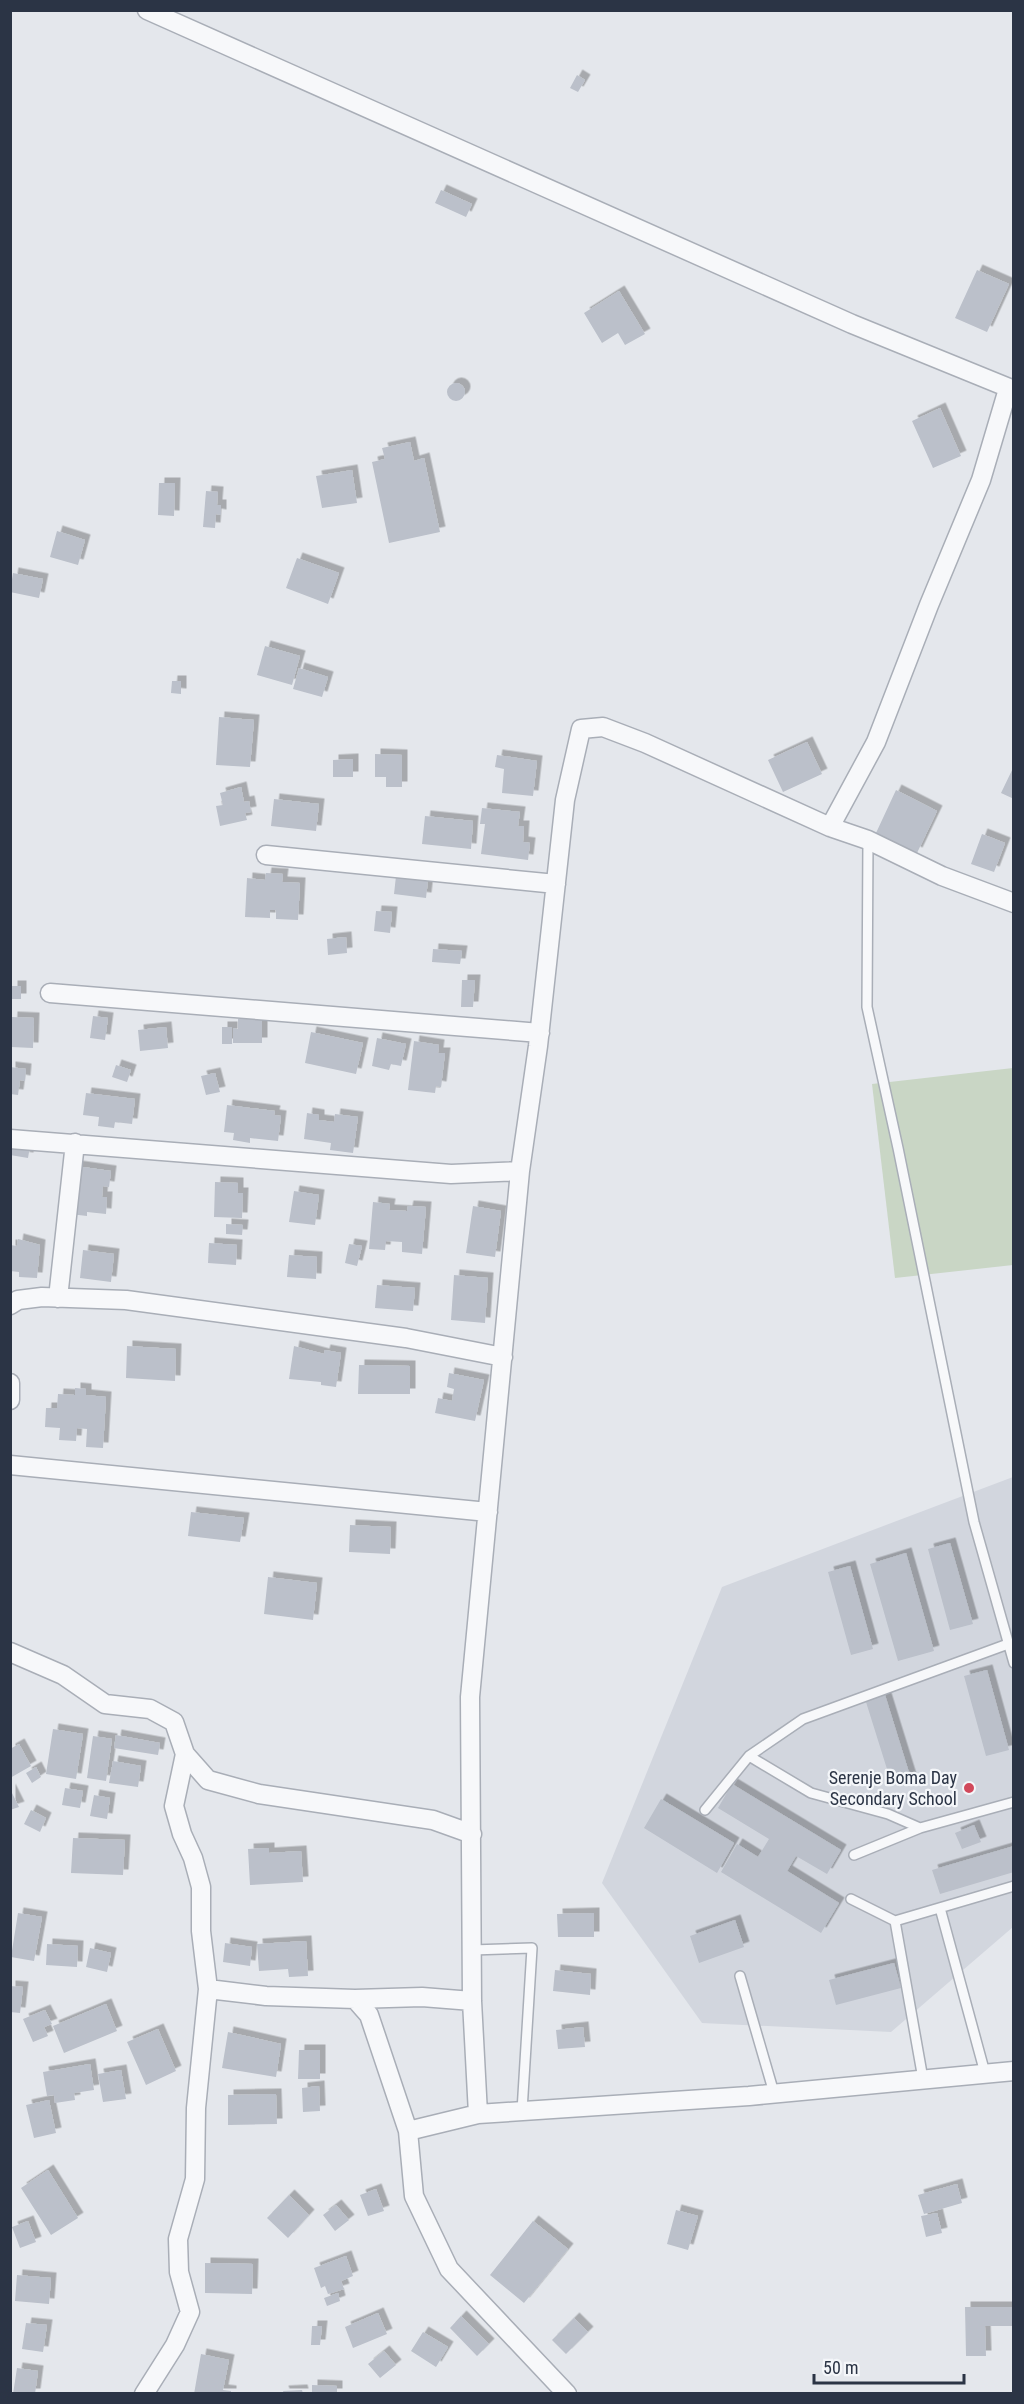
<svg xmlns="http://www.w3.org/2000/svg" width="1024" height="2404" font-family="'Roboto Condensed',sans-serif">
  <style>
    .built { fill: #d2d6de }
    .green { fill: #c9d6c5 }
    .building { fill: #bbc0ca; filter: url(#shadow) }
    .lines { fill: none; stroke-linecap: round; stroke-linejoin: round }
    .lane-casing { stroke: #a9aeb7; stroke-width: 12 }
    .street-casing { stroke: #a9aeb7; stroke-width: 21 }
    .lane { stroke: #f7f8fa; stroke-width: 9 }
    .street { stroke: #f7f8fa; stroke-width: 18 }
    .poi-dot { fill: #d1495b; stroke: #f4f6f9; stroke-width: 2 }
    .labels { text-anchor: middle; stroke-width: 4.5; stroke-linejoin: round; paint-order: stroke }
    .poi-label { font-size: 18px; fill: #2b3445; stroke: #f4f6f9; text-anchor: end }
  </style>
  <defs>
    <filter id="shadow"><feDropShadow dx="5.5" dy="-5.5" stdDeviation="0" flood-color="#0004"/></filter>
  </defs>
  <rect width="100%" height="100%" fill="#e4e7ec"/>
  <path class="built" d="M1013 1477V1927L891 2032 702 2023 602 1883 722 1587Z"/>
  <path class="green" d="M1013 1068V1265L895 1278 872 1084Z"/>
  <path class="building" d="M577 75 585 80 578 92 570 88Z
    M441 190 472 204 466 217 435 203Z
    M977 270 1009 284 987 332 955 318Z
    M619 291 645 334 625 345 618 333 602 343 584 313Z
    M447 392a9 9 0 1 1 18 0a9 9 0 1 1-18 0Z
    M940 408 961 456 933 468 912 421Z
    M410 442 414 461 424 458 440 532 389 543 372 462 385 459 382 448Z
    M352 470 357 503 322 508 316 476Z
    M159 483H175L174 516 158 515Z
    M206 491 218 492 217 505H221V515L216 514 215 528 203 527Z
    M57 531 85 540 78 565 50 557Z
    M297 558 339 573 328 604 286 588Z
    M13 573 43 579 39 598 10 592Z
    M265 646 300 656 292 685 257 675Z
    M299 668 328 677 322 697 293 689Z
    M172 681H181V694L171 693Z
    M219 717 254 720 250 767 216 765Z
    M807 742 822 774 783 792 768 760Z
    M375 754 402 755V787H386V777H375Z
    M497 755 537 761 533 796 502 793 504 769 495 767Z
    M353 759V777H333V760Z
    M1014 766V799L1001 793Z
    M241 787 244 802 249 801 251 812 245 813 247 820 220 826 216 806 223 805 220 793Z
    M896 790 937 811 917 853 876 833Z
    M274 799 319 804 316 831 271 826Z
    M482 808 520 812 518 826H524L523 842 530 843 528 860 481 854 485 824H480Z
    M425 816 473 821 471 849 422 844Z
    M982 834 1005 843 994 872 971 864Z
    M266 873 283 874 282 882 300 883 298 920 276 919V910H270V918L245 917 247 878 265 880Z
    M396 876 428 880 426 898 394 894Z
    M376 911 392 912 390 933 374 931Z
    M346 937 347 953 328 955 327 939Z
    M433 949 462 951 460 964 432 962Z
    M462 980H475L473 1007H461Z
    M12 986H21V999H12Z
    M93 1016 108 1018 105 1040 90 1038Z
    M12 1017 34 1018 33 1048 11 1047Z
    M238 1019H262V1043H233V1028L238 1029Z
    M166 1027 168 1048 140 1051 138 1030Z
    M222 1027H232V1044H222Z
    M311 1032 363 1043 356 1074 305 1063Z
    M377 1038 406 1044 401 1066 391 1064 389 1070 372 1066Z
    M414 1041 439 1045 438 1053H445L441 1087 436 1086 435 1093 408 1090Z
    M116 1065 131 1070 127 1082 112 1077Z
    M10 1067 26 1069 25 1081 20 1080 18 1095 10 1094Z
    M215 1073 220 1092 206 1095 201 1076Z
    M86 1093 135 1099 132 1124 115 1122 114 1128 98 1126 99 1117 83 1115Z
    M227 1105 275 1111 274 1115 281 1116 278 1141 250 1138V1143L233 1140 234 1133 224 1132Z
    M307 1113 319 1115V1120L334 1122 335 1114 358 1117 353 1153 330 1150 331 1143 304 1139Z
    M10 1143 30 1146 28 1158 10 1155Z
    M76 1166 111 1171 109 1187 103 1186 102 1197H107L106 1214 87 1212V1216L70 1214Z
    M215 1182 238 1183V1193H243L242 1218 214 1217Z
    M294 1191 319 1195 315 1225 289 1222Z
    M373 1202 390 1204 389 1210 407 1211 408 1206 426 1207 422 1254 402 1252V1242L386 1241 385 1250 369 1249Z
    M473 1206 501 1211 495 1257 466 1253Z
    M226 1224 243 1225 242 1235 226 1234Z
    M18 1239 40 1245 37 1278 19 1277V1272L10 1271V1245L17 1246Z
    M209 1243 237 1245 236 1265 208 1263Z
    M349 1244 362 1246 357 1266 345 1263Z
    M83 1250 114 1254 111 1282 80 1278Z
    M289 1255 317 1257 316 1279 287 1277Z
    M454 1275 488 1278 485 1323 451 1320Z
    M377 1285 415 1288 413 1311 375 1308Z
    M127 1346 176 1349 175 1381 126 1378Z
    M294 1346 324 1354 325 1350 341 1353 336 1387 321 1385V1382L289 1379Z
    M359 1365 410 1366V1394H358Z
    M449 1373 484 1380 475 1421 435 1413 438 1398 452 1401 454 1389 447 1387Z
    M75 1388 86 1389V1395L106 1397 103 1448 86 1447 87 1429 77 1428 76 1441 59 1440 60 1428 45 1427 46 1408H57L58 1394 75 1395Z
    M191 1512 244 1518 240 1542 188 1536Z
    M350 1525 391 1527 390 1554 349 1552Z
    M950 1543 973 1624 950 1630 928 1549Z
    M906 1553 934 1651 898 1661 870 1564Z
    M850 1566 873 1649 851 1655 828 1572Z
    M268 1577 317 1583 313 1620 264 1614Z
    M987 1670 1009 1750 986 1756 964 1676Z
    M885 1695 911 1779 892 1785 866 1702Z
    M53 1729 83 1734 76 1779 46 1774Z
    M116 1735 160 1743 158 1755 114 1748Z
    M93 1736 112 1739 106 1781 87 1778Z
    M19 1744 31 1766 10 1778V1749Z
    M113 1761 141 1766 138 1787 109 1783Z
    M36 1767 41 1777 32 1783 26 1773Z
    M732 1784 841 1850 827 1874 796 1856 787 1871 839 1903 821 1933 721 1872 737 1844 758 1857 769 1839 718 1808Z
    M65 1788 83 1791 80 1808 62 1805Z
    M10 1789 19 1807 10 1810Z
    M94 1795 110 1798 107 1819 90 1816Z
    M661 1799 734 1843 717 1873 644 1828Z
    M31 1810 46 1818 40 1832 24 1824Z
    M974 1825 981 1842 962 1849 955 1833Z
    M73 1838 125 1840 123 1875 71 1873Z
    M1014 1846V1872L940 1894 932 1870Z
    M269 1848V1853L301 1851 303 1882 250 1885 248 1849Z
    M18 1913 42 1917 34 1961 11 1957Z
    M594 1913V1937H558L557 1914Z
    M735 1920 744 1947 699 1963 690 1936Z
    M306 1941 308 1976 289 1977 288 1969 259 1971 257 1944Z
    M225 1943 252 1947 250 1966 223 1962Z
    M47 1944 78 1946 77 1967 46 1965Z
    M90 1948 111 1953 107 1972 86 1967Z
    M894 1963 901 1988 836 2005 829 1980Z
    M555 1970 591 1974 590 1995 553 1991Z
    M10 1986 23 1987 20 2013 10 2012Z
    M106 2004 117 2031 64 2053 53 2026Z
    M45 2010 52 2024 44 2027 48 2036 33 2042 23 2019Z
    M583 2027 585 2047 558 2049 556 2030Z
    M158 2029 176 2071 146 2085 127 2042Z
    M228 2032 281 2044 276 2077 222 2068Z
    M299 2050H320V2079H298Z
    M90 2064 94 2090 74 2093 75 2100 55 2103 54 2095 47 2096 43 2072Z
    M121 2070 126 2099 103 2102 98 2074Z
    M319 2086 320 2111 303 2112 302 2088Z
    M276 2094 277 2124 228 2125V2095Z
    M49 2100 56 2133 34 2138 26 2105Z
    M48 2170 78 2218 51 2235 21 2188Z
    M957 2184 962 2203 924 2214 918 2195Z
    M376 2189 384 2211 368 2216 360 2195Z
    M289 2195 309 2215 288 2238 267 2218Z
    M336 2205 349 2220 335 2231 323 2215Z
    M676 2210 698 2216 688 2250 667 2244Z
    M937 2213 942 2233 926 2237 921 2216Z
    M28 2221 36 2242 20 2248 12 2227Z
    M533 2221 568 2249 524 2303 490 2275Z
    M346 2256 353 2276 341 2281 344 2289 328 2294 325 2286 321 2288 314 2268Z
    M205 2263 253 2264 252 2294 205 2293Z
    M17 2275 51 2278 49 2304 15 2301Z
    M338 2293 340 2301 327 2306 324 2298Z
    M965 2307H1014V2326H985L986 2356H966Z
    M378 2313 387 2334 353 2348 345 2327Z
    M461 2316 489 2344 477 2356 450 2328Z
    M574 2318 588 2332 566 2354 552 2340Z
    M26 2323 47 2325 43 2352 22 2349Z
    M312 2326H322L320 2345H311Z
    M423 2332 448 2347 436 2367 411 2351Z
    M384 2351 396 2365 380 2378 368 2364Z
    M201 2354 229 2360 223 2390 231 2391V2394H194Z
    M17 2368 38 2371 35 2394H13Z
    M312 2385 337 2386V2394H312Z
    M302 2390 303 2394H284L283 2391Z"/>
  <g class="lines">
    <g class="lane-casing">
      <path id="lane" d="M868 840 867 1007 898 1148 974 1522 1014 1663
        M749 1756 811 1793 888 1814 920 1828
        M705 1810 749 1756 803 1719 1008 1644
        M854 1855 920 1828 1014 1802
        M851 1899 895 1921 1014 1886
        M940 1908 985 2073
        M895 1921 923 2079
        M472 1950 532 1948 522 2111
        M740 1976 774 2093"/>
    </g>
    <g class="street-casing">
      <path id="street" d="M147 10 852 324 1014 390
        M830 827 876 742 929 605 981 480 1008 389
        M266 855 556 884
        M50 993 540 1033
        M10 1139 451 1174 520 1171
        M58 1298 75 1143
        M10 1305 18 1300 42 1297 126 1300 406 1338 503 1357
        M10 1383V1400
        M10 1465 488 1512
        M10 1652 63 1675 105 1704 150 1709 174 1722 185 1754 208 1780 259 1794 433 1820 472 1834
        M208 1989 266 1996 355 1999 369 2015 408 2131 414 2196 449 2269 567 2394
        M355 1999 422 1997 472 2001
        M478 2114 472 2001 470 1697 520 1171 538 1046 565 800 581 729 603 727 645 743 830 827 868 840 942 876 1014 903
        M408 2131 478 2114 749 2096 1014 2071
        M144 2394 175 2345 190 2312 179 2272 178 2239 195 2179 196 2108 208 1989 201 1931V1887L193 1858 182 1834 174 1806 185 1754"/>
    </g>
    <use href="#lane" class="lane"/>
    <use href="#street" class="street"/>
  </g>
  <circle class="poi-dot" cx="969" cy="1788" r="6"/>
  <g class="labels">
    <g class="poi-label">
      <text x="957" y="1784">Serenje Boma Day<tspan x="957" dy="21">Secondary School</tspan></text>
    </g>
  </g>
  <rect width="1024" height="2404" fill="none" stroke="#2b3445" stroke-width="24"/>
  <path d="M814 2374v9h150v-9" fill="none" stroke="#2b3445" stroke-width="3"/>
  <text x="823" y="2374" font-size="18" fill="#2b3445" stroke="#f4f6f9" stroke-width="4.5" paint-order="stroke">50 m</text>
</svg>
